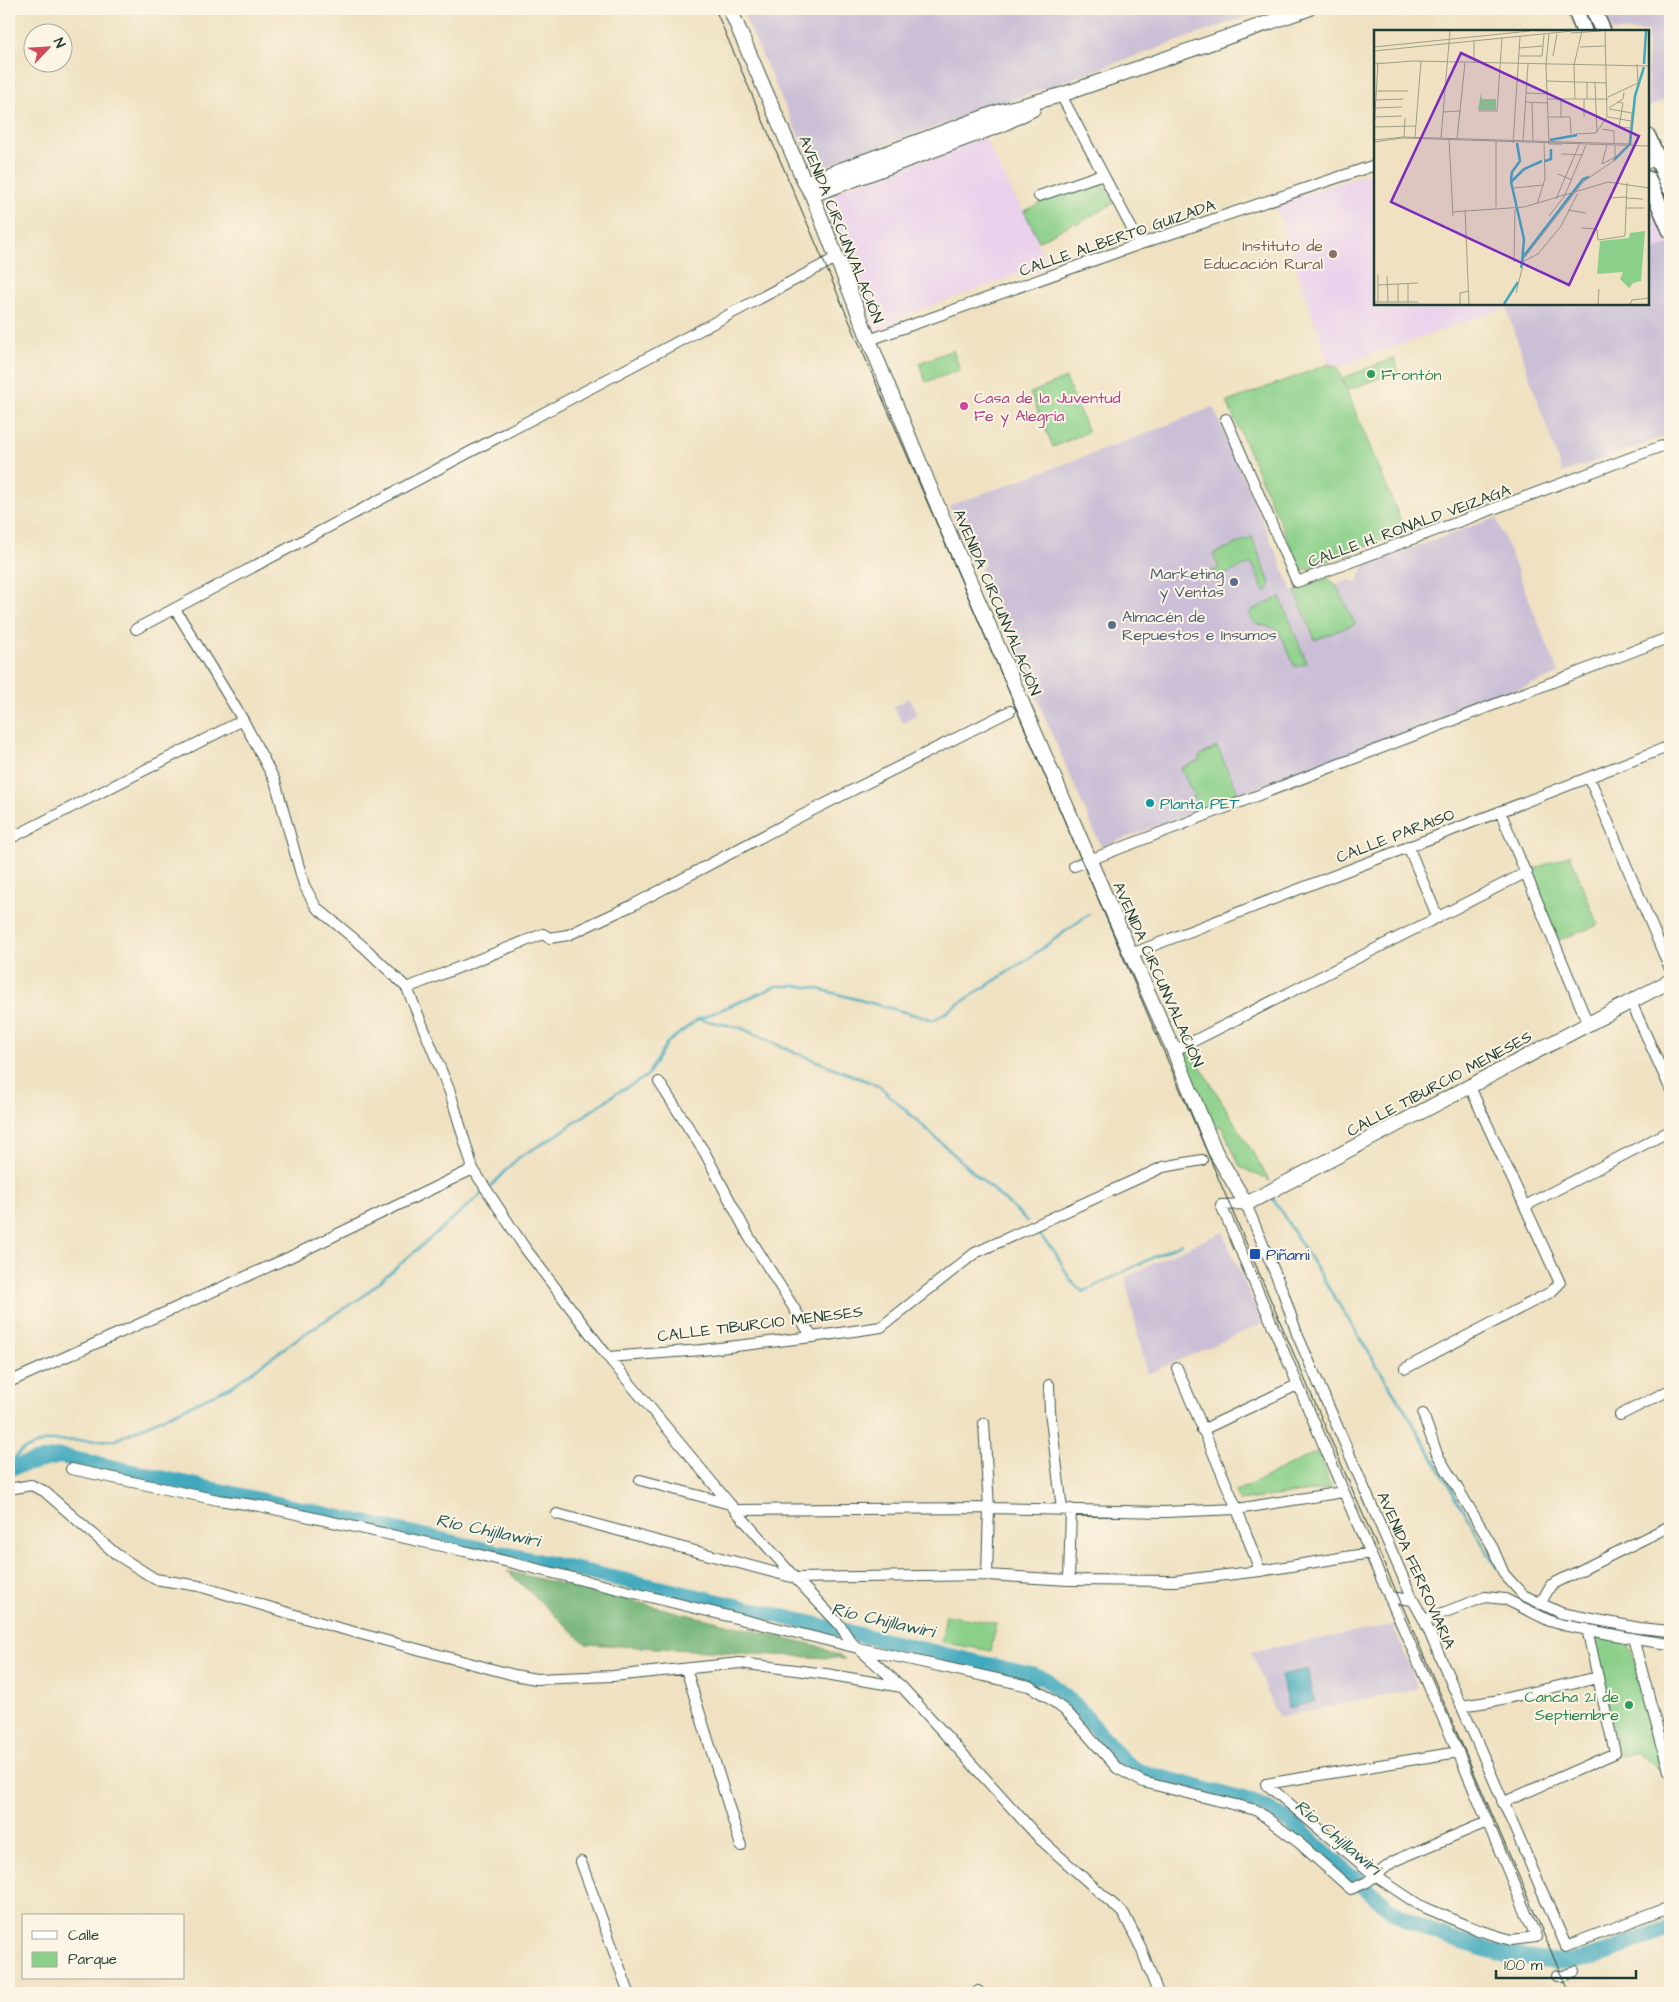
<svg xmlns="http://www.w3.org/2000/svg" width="1679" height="2002" font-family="'Architects Daughter',sans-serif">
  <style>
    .built { fill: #ead1ec }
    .industrial { fill: #cabfd6 }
    .green { fill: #8bd08a; stroke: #55865f }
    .forest { fill: #70b276; stroke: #487855 }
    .water { fill: #3fa9be; stroke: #2f7379 }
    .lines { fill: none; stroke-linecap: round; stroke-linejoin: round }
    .stream { stroke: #3fa9be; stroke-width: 2.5 }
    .river { stroke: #3fa9be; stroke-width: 16 }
    .street-casing { stroke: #3e5649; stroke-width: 12 }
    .secondary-casing { stroke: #3e5649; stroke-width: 16 }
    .primary-casing { stroke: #3e5649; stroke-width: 18 }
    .street { stroke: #fff; stroke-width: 10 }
    .secondary { stroke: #fff; stroke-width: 14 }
    .primary { stroke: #fff; stroke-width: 15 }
    .tram { stroke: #1f3d34; stroke-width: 1 }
    .education-dot { fill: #8d6e63; stroke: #fcf5e5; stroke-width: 2 }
    .leisure-dot { fill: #2e9e5b; stroke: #fcf5e5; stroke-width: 2 }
    .hotel-dot { fill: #d1479c; stroke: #fcf5e5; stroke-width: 2 }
    .service-dot { fill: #5c6f8a; stroke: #fcf5e5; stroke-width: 2 }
    .culture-dot { fill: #0f9aa8; stroke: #fcf5e5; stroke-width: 2 }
    .transit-dot { fill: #1a4fb4; stroke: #fcf5e5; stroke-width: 2 }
    .labels { text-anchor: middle; stroke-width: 4; stroke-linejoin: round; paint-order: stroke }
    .street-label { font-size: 16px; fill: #1f3d34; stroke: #fcf5e5 }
    .education-label { font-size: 16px; fill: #785e54; stroke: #fcf5e5; text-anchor: end }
    .leisure-label { font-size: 16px; fill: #27864d; stroke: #fcf5e5; text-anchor: start }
    .hotel-label { font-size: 16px; fill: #b23c85; stroke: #fcf5e5; text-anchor: start }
    .service-label { font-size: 16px; fill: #4e5e75; stroke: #fcf5e5; text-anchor: end }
    .culture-label { font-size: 16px; fill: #0d838f; stroke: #fcf5e5; text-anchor: start }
    .transit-label { font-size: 16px; fill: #164399; stroke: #fcf5e5; text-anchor: start }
    .water-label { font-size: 18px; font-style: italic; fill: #295d5d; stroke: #fcf5e5 }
    .inset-river { fill: none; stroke: #3fa9be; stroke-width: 2.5 }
    .inset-road { fill: none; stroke: #9c9f89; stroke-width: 1 }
    .view { fill: #7b2cbf; fill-opacity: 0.15; stroke: #7b2cbf; stroke-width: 2.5 }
    .inset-edge { fill: none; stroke: #1f3d34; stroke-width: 2.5 }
  </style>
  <rect width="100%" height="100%" fill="#fcf5e5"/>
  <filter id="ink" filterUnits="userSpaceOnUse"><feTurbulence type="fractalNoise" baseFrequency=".02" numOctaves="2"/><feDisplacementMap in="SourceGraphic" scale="10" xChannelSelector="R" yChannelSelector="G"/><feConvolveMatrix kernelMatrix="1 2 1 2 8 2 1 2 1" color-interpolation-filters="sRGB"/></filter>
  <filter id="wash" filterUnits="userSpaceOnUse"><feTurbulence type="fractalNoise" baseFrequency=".0096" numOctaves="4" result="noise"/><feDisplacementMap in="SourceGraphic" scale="20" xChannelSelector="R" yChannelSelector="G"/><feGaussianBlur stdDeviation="1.12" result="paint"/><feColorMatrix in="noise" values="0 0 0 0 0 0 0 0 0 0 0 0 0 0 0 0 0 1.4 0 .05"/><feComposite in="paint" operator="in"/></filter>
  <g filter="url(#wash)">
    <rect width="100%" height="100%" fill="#efe1c1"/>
    <path class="built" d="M984 137 1016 200 1024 211 1039 241 1037 243 1050 267 1026 275 1021 273 898 318 895 325 880 331 875 329 868 313V307L836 226 831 224 822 202 827 195Z
      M1375 171V304H1516L1337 367 1329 364 1275 205Z
      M1648 198 1669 244 1648 253Z"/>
    <path class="industrial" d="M741 9H1268L820 168 811 163Z
      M1603 9H1670V98L1648 107V31H1613Z
      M1669 244 1670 247V435L1562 473 1506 307 1516 304H1648V253Z
      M1213 407 1293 592 1328 578 1336 585 1350 580 1357 583 1364 565 1496 518 1559 674 1101 847 981 570 985 562 967 550 949 506 1119 444Z
      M908 698 918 714 903 723 893 707Z
      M1223 1232 1262 1324 1147 1374 1125 1278 1174 1253Z
      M1393 1625 1418 1688 1278 1718 1251 1652Z"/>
    <path class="green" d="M1096 179 1102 181 1114 203 1077 224 1075 222 1039 241 1024 211 1064 191Z
      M953 350 960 370 926 382 919 363Z
      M1394 358 1399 371 1348 390 1343 378Z
      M1329 364 1337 367 1405 531 1303 571 1300 568 1227 402Z
      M1066 378 1088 432 1053 447 1030 393Z
      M1252 537 1270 583 1268 590 1264 592 1252 563 1211 580 1208 573 1219 568 1213 554Z
      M1328 578 1336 585 1355 624 1315 640 1295 591Z
      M1280 597 1307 663 1295 667 1279 631C1270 623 1253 629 1249 615L1252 610Z
      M1217 747 1239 795 1200 810 1181 768 1200 760 1199 756Z
      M1570 855 1598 925 1559 940 1531 870Z
      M1190 1049 1270 1181 1240 1167 1222 1126 1213 1129 1180 1055Z
      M1317 1452 1332 1488 1239 1501 1235 1492Z
      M946 1615 996 1623 991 1651 941 1642Z
      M1601 1638 1629 1643 1664 1774 1636 1751 1619 1757 1595 1649 1596 1643Z"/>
    <path class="forest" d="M507 1571 818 1646 845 1659 586 1644Z"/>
    <path class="water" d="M1307 1669 1315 1702 1288 1708 1281 1675Z"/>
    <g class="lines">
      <path class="stream" d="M699 1019 777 986H800L815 988 934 1020 1025 961 1089 914
        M489 1188 518 1158 557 1135 615 1094 647 1076 667 1043 698 1019 741 1028 789 1050 879 1086 1027 1221
        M1272 1197 1411 1420 1496 1567
        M1035 1230 1055 1252 1071 1281 1083 1292 1182 1243
        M9 1463 23 1450 46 1441 115 1440 232 1386 301 1336 362 1297 485 1191
        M1547 1612 1558 1617
        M1647 1634 1670 1637"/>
      <path class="river" d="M9 1468 60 1456 677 1592 1044 1678 1078 1708 1123 1761 1138 1771 1258 1804C1296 1820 1322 1852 1354 1878 1368 1890 1383 1904 1398 1914 1435 1939 1541 1970 1584 1959 1613 1952 1642 1938 1670 1928"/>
    </g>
  </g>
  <g filter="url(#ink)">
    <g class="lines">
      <g class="street-casing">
        <path id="street" d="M1061 95 1140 244
          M1648 163 1670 154
          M1039 196 1103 174
          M869 340 1140 244 1375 165
          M1226 419 1297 582 1670 443
          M175 609 243 720 275 781 304 885 316 907 364 947 407 988 450 1092 473 1169 525 1248 608 1357 730 1504 795 1578 839 1624 851 1642 902 1687 1040 1839 1124 1914 1141 1948 1158 1993
          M136 629 836 258
          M1589 777 1670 969
          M1500 811 1588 1024
          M9 839 243 720
          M1408 846 1438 918
          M1074 866 1670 637
          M1131 954 1670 746
          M407 988 543 934 549 938 568 935 631 906 801 816 1010 711
          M1631 1002 1670 1088
          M1174 1051 1527 872
          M659 1082 705 1153 748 1235 812 1337
          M1525 1206 1670 1131
          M608 1357 702 1350 812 1337 881 1327 975 1253 1163 1167 1202 1160
          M1177 1368 1237 1509 1260 1571
          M1406 1368 1551 1292 1560 1283 1470 1087
          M9 1382 290 1257 473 1169
          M1049 1385 1050 1411 1062 1509
          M1423 1414 1437 1454 1491 1544 1504 1574 1523 1595 1561 1613 1639 1628 1670 1631
          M1620 1415 1670 1390
          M984 1423 989 1508 987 1575
          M1202 1430 1297 1385
          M71 1469 218 1500 260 1506 464 1551 858 1648 1029 1686 1046 1696 1067 1712 1117 1768 1143 1782 1256 1810 1298 1842 1351 1889 1367 1882 1394 1861 1487 1822
          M640 1480 730 1504
          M9 1489 31 1485 44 1491 116 1554 155 1579 199 1586 335 1627 514 1675 536 1679 613 1676 740 1663 826 1674 902 1687
          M736 1510 989 1508 1164 1512 1237 1509 1343 1492
          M557 1514 795 1578 987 1575 1069 1580 1174 1581 1260 1571 1370 1553
          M1069 1580 1071 1509
          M1389 1597 1413 1600
          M1540 1604 1551 1585 1670 1526
          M1424 1620 1485 1597 1505 1599 1550 1621 1563 1625 1641 1640 1670 1644
          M1633 1638 1669 1771
          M686 1669 741 1846
          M1461 1706 1494 1701 1598 1677
          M1266 1784 1374 1875 1419 1905 1478 1930 1511 1940 1536 1937 1458 1752 1370 1553 1221 1205 1246 1204 1283 1292 1297 1334 1413 1600 1424 1620 1566 1946 1670 1907
          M1266 1784 1458 1752
          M1502 1803 1615 1753 1587 1629
          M581 1862 629 1993
          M1557 1976H1563L1575 1971
          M978 1991 979 1993"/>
      </g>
      <g class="secondary-casing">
        <path id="secondary" d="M730 9 805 183 812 195 869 340 941 514 1089 859 1174 1051 1215 1151 1246 1204 1670 981
          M805 183 998 112 1061 95 1308 9
          M812 195 1001 125 1033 109"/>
      </g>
      <g class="primary-casing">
        <path id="primary" d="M1575 9 1584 31
          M1593 9 1603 31
          M1648 137 1670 188
          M1648 179 1670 230"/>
      </g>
      <use href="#street" class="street"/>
      <use href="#secondary" class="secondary"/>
      <use href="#primary" class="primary"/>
      <path class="tram" d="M715 9 1569 1993"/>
    </g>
  </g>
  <circle class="education-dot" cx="1333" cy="254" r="5"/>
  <g class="leisure-dot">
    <circle cx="1371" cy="374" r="5"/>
    <circle cx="1629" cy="1705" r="5"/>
  </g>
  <circle class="hotel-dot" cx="964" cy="406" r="5"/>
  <g class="service-dot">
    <circle cx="1234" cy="582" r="5"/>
    <circle cx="1112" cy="625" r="5"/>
  </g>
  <circle class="culture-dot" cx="1150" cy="803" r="5"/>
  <rect class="transit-dot" x="1249" y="1248" width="12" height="12" rx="2.5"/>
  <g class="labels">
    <g class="street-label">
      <text transform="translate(842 229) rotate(68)" y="6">AVENIDA CIRCUNVALACIÓN</text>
      <text transform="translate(1117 237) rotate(-19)" y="6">CALLE ALBERTO GUIZADA</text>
      <text transform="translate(1409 525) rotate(-20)" y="6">CALLE H. RONALD VEIZAGA</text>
      <text transform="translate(998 602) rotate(67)" y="6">AVENIDA CIRCUNVALACIÓN</text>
      <text transform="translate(1395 835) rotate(-21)" y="6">CALLE PARAISO</text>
      <text transform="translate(1159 974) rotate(66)" y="6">AVENIDA CIRCUNVALACIÓN</text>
      <text transform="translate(1439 1083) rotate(-28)" y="6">CALLE TIBURCIO MENESES</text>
      <text transform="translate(760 1323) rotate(-7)" y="6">CALLE TIBURCIO MENESES</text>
      <text transform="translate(1417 1570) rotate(66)" y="6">AVENIDA FERROVIARIA</text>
    </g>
    <g class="education-label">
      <text x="1323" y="251">Instituto de<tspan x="1323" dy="18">Educación Rural</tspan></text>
    </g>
    <g class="leisure-label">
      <text x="1381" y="380">Frontón</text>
      <text x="1619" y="1702" text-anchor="end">Cancha 21 de<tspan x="1619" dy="18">Septiembre</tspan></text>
    </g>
    <g class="hotel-label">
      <text x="974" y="403">Casa de la Juventud<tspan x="974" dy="18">Fe y Alegría</tspan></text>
    </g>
    <g class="service-label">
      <text x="1224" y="579">Marketing<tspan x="1224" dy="18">y Ventas</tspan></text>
      <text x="1122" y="622" text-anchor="start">Almacén de<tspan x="1122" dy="18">Repuestos e Insumos</tspan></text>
    </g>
    <g class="culture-label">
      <text x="1160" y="809">Planta PET</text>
    </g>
    <g class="transit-label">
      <text x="1266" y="1260">Piñami</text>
    </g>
    <g class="water-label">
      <text transform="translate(488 1530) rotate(12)" y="6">Río Chijllawiri</text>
      <text transform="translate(883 1620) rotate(13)" y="6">Río Chijllawiri</text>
      <text transform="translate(1338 1837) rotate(40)" y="6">Río Chijllawiri</text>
    </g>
  </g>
  <g transform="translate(1374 30)">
    <rect width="275" height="275" fill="#efe1c1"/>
    <path d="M107 63 108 69H122V80H104ZM271 201 267 251 259 253 255 258 246 249 249 242 223 244 226 211 255 208 256 203Z" fill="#8bd08a"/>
    <path class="inset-river" d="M270 34 272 1M176 110 203 105M240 130 256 114 261 66 270 37M171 131 177 129V119M137 151 138 142 146 131 143 113M148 233 150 209 137 152 150 139 168 131M147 238 149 227 209 149 215 147M130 274 144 252"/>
    <path class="inset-road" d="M197 3 227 1M175 4 172 35 175 114H188M0 17 156 1M206 17 232 16M145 18 169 16M0 21 198 1M145 26H168L170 5M179 26 183 4M100 32V11M0 34 39 31 275 36M173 51 233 53M213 52V69M221 53 223 102M3 61H34M152 63 173 64M234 67 264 53 263 34M174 69H234M187 69V87M201 69 200 35 208 1M210 69V87M2 70 29 69M151 72 174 73M243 72 249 73 245 97 256 98M158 73 159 111M1 78 28 77M235 78 249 69 250 62M105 81H123L128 8M69 82 86 81M0 87 28 86M175 87H196L197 104M234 87 257 91M0 97 42 96M228 99 240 101V113M0 101 4 32M202 104 222 103 233 87 231 1M30 107 31 88M41 107 47 31M67 108 76 1M75 109 79 186M83 109 91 33M0 110 30 107 255 114 258 83 235 79M149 111 154 34M0 112 28 108 275 116M139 113 146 7M187 124 209 125M228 134 245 125 253 116M228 134 233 115M184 144 198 150M140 158 170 155M235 168 252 167M252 168 269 169M182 169 205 115M163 174 171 149 170 113M122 177V112M252 178H270M91 180 95 274M194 180 212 183M78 182 150 177 234 152 275 158M175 186 190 167 212 115M207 198 223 199 224 210 251 206 253 153M151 227 210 151 241 130V115M140 232 141 179M4 245V273M13 246 14 273M24 254V273M34 254V273M4 255 44 253M142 263 150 231 164 224 187 196 204 163M0 272H44M86 274V263L95 261M224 274 225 259M256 274 258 270 275 268"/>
    <path class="view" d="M87 23 265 106 195 255 17 172Z"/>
    <rect width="275" height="275" class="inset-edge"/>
  </g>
  <rect width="1679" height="2002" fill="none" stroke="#fcf5e5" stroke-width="30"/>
  <rect x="22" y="1914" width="162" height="65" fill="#fcf5e5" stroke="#a4ab9e"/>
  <rect x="32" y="1931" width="25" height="8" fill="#ffffff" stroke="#a4ab9e"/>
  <text x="68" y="1940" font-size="15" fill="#1f3d34">Calle</text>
  <rect x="32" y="1952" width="25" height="15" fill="#8bd08a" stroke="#a4ab9e"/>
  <text x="68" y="1964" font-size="15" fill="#1f3d34">Parque</text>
  <g transform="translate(48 48) rotate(65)"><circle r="24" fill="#fcf5e5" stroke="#a4ab9e"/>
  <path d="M0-4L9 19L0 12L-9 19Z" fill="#d1495b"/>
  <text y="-8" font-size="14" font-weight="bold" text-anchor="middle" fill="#1f3d34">N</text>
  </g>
  <path d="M1496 1970v8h140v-8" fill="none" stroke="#1f3d34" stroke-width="2.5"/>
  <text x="1504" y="1970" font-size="15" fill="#1f3d34" stroke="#fcf5e5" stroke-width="4" paint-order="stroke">100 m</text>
</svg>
